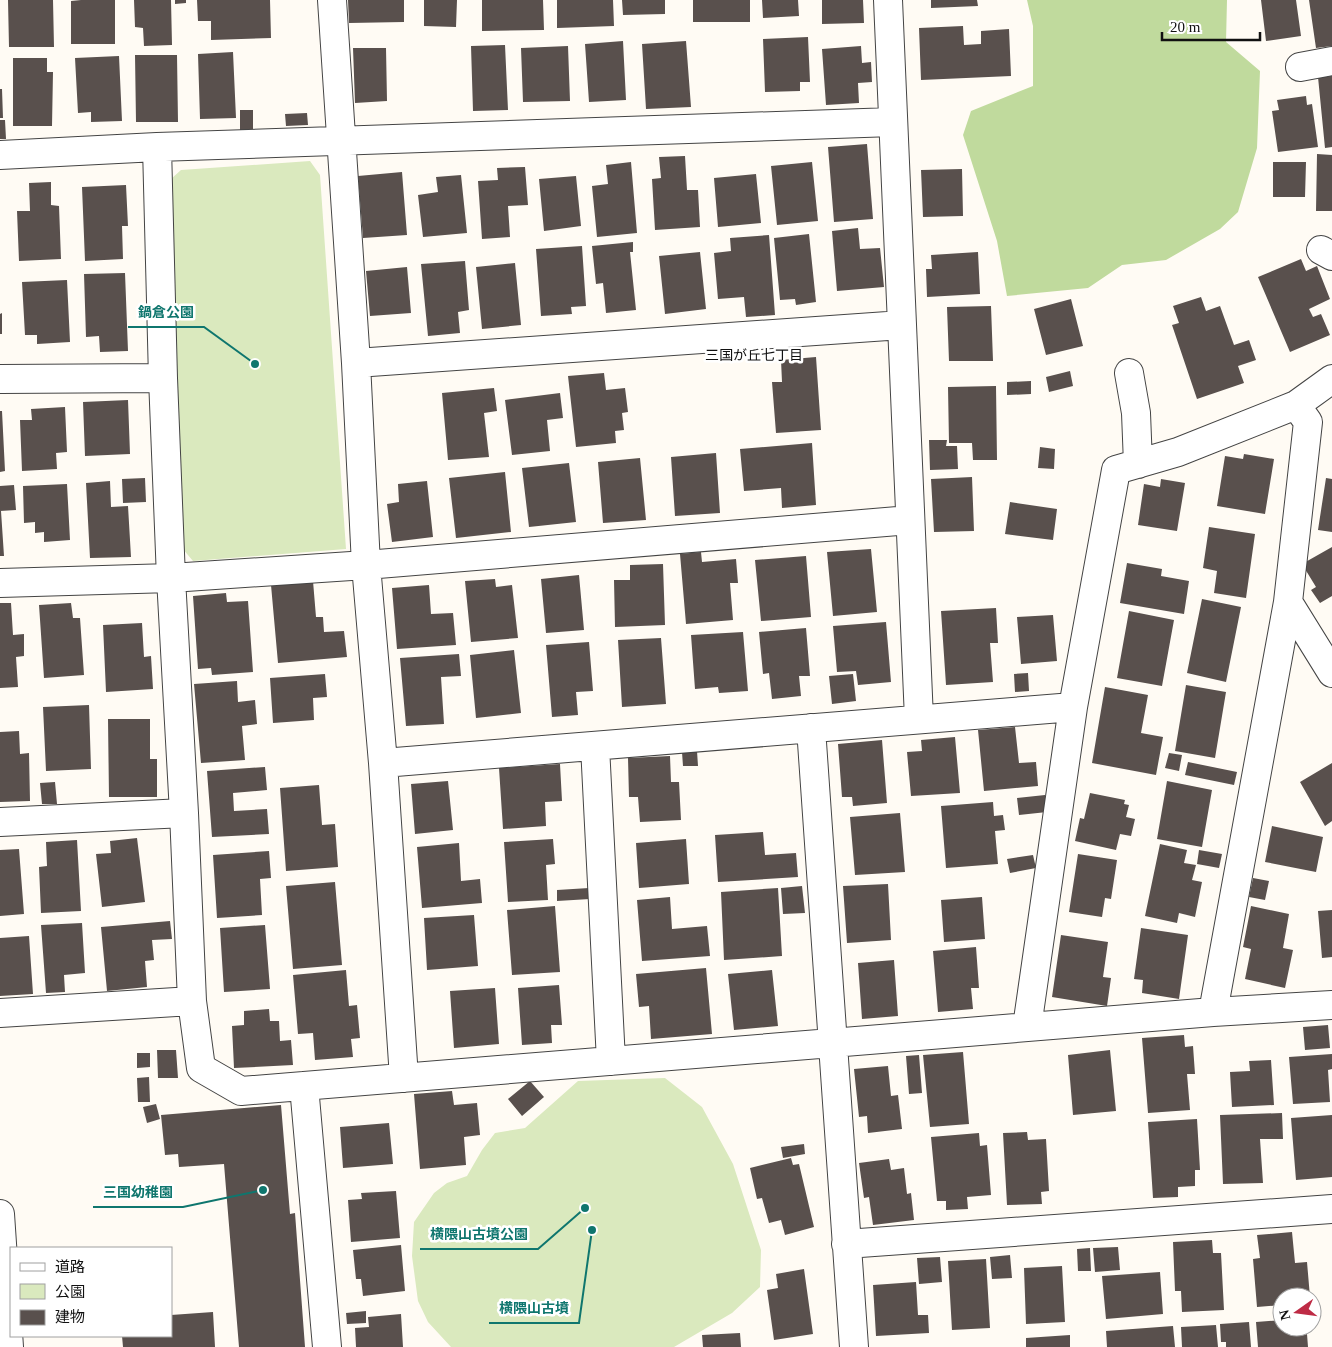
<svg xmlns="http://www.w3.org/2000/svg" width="1332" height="1347" font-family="'Times New Roman','Noto Sans JP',serif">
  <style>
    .green { fill: #dae9be }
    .forest { fill: #c0da9d }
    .building { fill: #59504d }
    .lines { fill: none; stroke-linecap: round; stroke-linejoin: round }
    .minor-casing { stroke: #444; stroke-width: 30 }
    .minor { stroke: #fff; stroke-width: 28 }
    .labels { text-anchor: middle; stroke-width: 5; stroke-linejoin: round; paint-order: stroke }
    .neighbourhood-label { font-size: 14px; fill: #111; stroke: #fff }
    .leader { fill: none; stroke: #0f766e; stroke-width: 2 }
    .callout-dot { fill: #0f766e; stroke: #fff; stroke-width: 2 }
    .callout-label { font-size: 14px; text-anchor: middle; font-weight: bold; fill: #0f766e; stroke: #fff; stroke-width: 5; stroke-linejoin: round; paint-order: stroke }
  </style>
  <rect width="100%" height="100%" fill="#fffbf4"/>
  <path class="green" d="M310 161 320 175 346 549 193 561 182 548 171 179 181 170Z
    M665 1078 702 1107 733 1164 761 1250 760 1287 732 1313 674 1347H451L428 1322 418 1301 412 1256 414 1222 434 1193 447 1183 467 1176 482 1150 495 1133 525 1128 578 1081Z"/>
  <path class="forest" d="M1027 0H1227L1226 42 1260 71 1257 148 1238 212 1220 229 1166 260 1122 265 1088 288 1007 296 997 241 963 135 971 111 1033 86V26Z"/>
  <path class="building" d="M8 0H53L54 47H9Z
    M81 0H115V44H71V1Z
    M134 0H171L172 45 144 46 143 28 135 27Z
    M175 0H186V3L175 4Z
    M197 0H270L271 38 211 40V21H198Z
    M348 0H404V22L349 23Z
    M424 0H457L456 27 424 26Z
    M482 0H543L544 30 482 31Z
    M557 0H613L614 26 557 28Z
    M622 0H665V14L623 15Z
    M693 0H750V22H693Z
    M762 0H798L799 16 763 18Z
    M822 0H863L864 23 822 24Z
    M931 0H977L978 6 931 8Z
    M1261 0H1296L1301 36 1266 41Z
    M1309 0H1332V46L1316 48Z
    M963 26 964 45 981 44V31L1009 29 1011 76 921 80 919 28Z
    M808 37 810 82H800V91L765 92 763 39Z
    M623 41 626 100 589 102 585 44Z
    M686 41 691 107 646 109 642 44Z
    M505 45 508 110 473 111 471 46Z
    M568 46 570 101 523 102 521 48Z
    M861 46 862 63 871 62 872 82 858 83 859 103 826 105 822 49Z
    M353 48H386L387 101 355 103Z
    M233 52 236 118 200 119 198 54Z
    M135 55H177L178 122H136Z
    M119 56 122 121 91 122V112L78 113 75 58Z
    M13 58H47V72H53L52 126H13Z
    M1332 76V147L1325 148 1318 77Z
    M0 89H2L3 118H0Z
    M1306 96 1307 105 1312 104 1318 147 1278 152 1272 111 1279 110 1277 100Z
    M240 110H253V133L240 134Z
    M307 113 308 125 286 126 285 114Z
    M0 120H5L6 139H0Z
    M867 144 873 219 834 222 828 147Z
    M1317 154 1332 155V211H1316Z
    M685 156 687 190H698L700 227 655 230 652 179 661 178 659 157Z
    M631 162 637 233 597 237 592 186 608 184 606 165Z
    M812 162 818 221 777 225 771 166Z
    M1273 162H1306L1305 197H1273Z
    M525 167 528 205 508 206 510 237 482 239 478 181 498 180 497 168Z
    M962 169 963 216 923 217 921 170Z
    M402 172 407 235 363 238 358 176Z
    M756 174 761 223 718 227 714 178Z
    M461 175 467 233 423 237 418 195 438 192 436 177Z
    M576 176 581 226 544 231 539 179Z
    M51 182V205L59 206 61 259 19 261 17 211H30L29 183Z
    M126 185 128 226H122L123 259 85 261 82 187Z
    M858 228 860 249 880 248 884 287 837 291 832 231Z
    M809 234 816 302 796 305 795 299 780 300 774 238Z
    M769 235 775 315 746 317 744 297 718 299 714 253 731 251 730 238Z
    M633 242V252H630L636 310 606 313 603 283 596 284 592 246Z
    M582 246 586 306 571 307 572 314 541 316 536 249Z
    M700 252 706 309 665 314 659 256Z
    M978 252 980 294 927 297 926 269H932L931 255Z
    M1301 259 1306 271 1317 266 1330 299 1309 309 1313 317 1321 314 1330 335 1290 352 1258 277Z
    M465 261 469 310 458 312 460 333 428 336 421 264Z
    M515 263 521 325 482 329 476 267Z
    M407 267 411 313 370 316 366 271Z
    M125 273 128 351 100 352 99 336 86 337 84 274Z
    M67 280 70 342 37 344V335H25L22 282Z
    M1201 297 1206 311 1220 306 1234 345 1249 340 1256 360 1238 366 1244 383 1197 399 1172 325 1179 323 1173 306Z
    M1071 299 1083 346 1046 355 1034 309Z
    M991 306 993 361H949L947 307Z
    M2 313V334H0V314Z
    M816 357 821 430 776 433 772 382H782L781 360Z
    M1070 371 1073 386 1049 392 1046 377Z
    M604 373 606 390 625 388 628 412 622 413 624 430 615 431 616 443 576 447 568 376Z
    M1031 381V394L1007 395V382Z
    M996 386 997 460H973L972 443H949L948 387Z
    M494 388 497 411 484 413 489 457 448 460 442 393Z
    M560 393 563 418 547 420 550 451 512 455 505 400Z
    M128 400 130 454 85 456 83 402Z
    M65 407 67 452 56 453 57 469 22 471 20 420H32L31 409Z
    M0 411H2L5 471 0 472Z
    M929 440H947L946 446H957L958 469 930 470Z
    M812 443 816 505 782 508 781 488 744 491 740 449Z
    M1040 447 1055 449 1054 469 1038 468Z
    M716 453 720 513 675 516 671 457Z
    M1244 454 1274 459 1265 514 1217 506 1225 456 1243 459Z
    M640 458 646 520 603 523 598 462Z
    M569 463 576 522 529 527 522 468Z
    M505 472 511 532 456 538 449 478Z
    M972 477 974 531 934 532 931 479Z
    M145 478 146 502 123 503 122 479Z
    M1326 478 1332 479V532L1318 530Z
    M1161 479 1185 483 1177 531 1138 525 1144 484 1160 487Z
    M110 481 111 507 128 506 131 557 90 558 86 483Z
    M427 481 433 537 392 542 387 504 399 502 398 484Z
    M67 484 70 540 44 542V532L35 533V522L24 523 23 486Z
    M14 485 16 510 0 511H1L4 556H0V486Z
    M1010 502 1057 509 1053 540 1005 534Z
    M1209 527 1255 534 1246 598 1214 593 1217 571 1203 568Z
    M1332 547V596L1320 603 1311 590 1316 587 1302 564Z
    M871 549 877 612 833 616 827 552Z
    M701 552 702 562 736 559 738 583H730L733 620 686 624 680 554Z
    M806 556 811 617 761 621 755 560Z
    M1127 563 1162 569 1161 576 1189 581 1184 614 1120 603Z
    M663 564 665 625 615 627 614 580H630V565Z
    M579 575 584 630 546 633 541 579Z
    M495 579 496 587 512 585 518 638 471 642 465 581Z
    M313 581 316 617H323L324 632 344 631 347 657 278 663 271 585Z
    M429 585 431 614 453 613 456 645 397 649 392 588Z
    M226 593 227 602 248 601 253 672 212 675 211 668 198 669 193 596Z
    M1202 599 1241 607 1226 682 1187 673Z
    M0 603H11L13 635 24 634V656L16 657 18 687 0 688Z
    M71 603 73 618H80L84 675 44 678 39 605Z
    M996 608 998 643H990L993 682 946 685 941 611Z
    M1129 611 1174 620 1162 686 1117 678Z
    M1053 615 1057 661 1021 664 1017 617Z
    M886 622 891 682 858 685 856 671 837 672 833 626Z
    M142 623 144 657 151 656 153 689 106 692 103 625Z
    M806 628 810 676H799L801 696 772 699 769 673 763 674 759 632Z
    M743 632 748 691 719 693 718 687 695 689 691 635Z
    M661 638 666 704 622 707 618 640Z
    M589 642 593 691 576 692 578 715 552 717 546 645Z
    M514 650 521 713 476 718 470 655Z
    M459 654 461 676 441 677 444 724 406 726 400 658Z
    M1028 673 1029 691 1015 692 1014 674Z
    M325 674 327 697 313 698 314 720 273 723 270 678Z
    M853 674 856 701 832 704 829 676Z
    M237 681 238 702 255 700 257 724 242 726 245 760 201 763 194 684Z
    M1186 685 1226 692 1215 758 1175 751Z
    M1105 687 1148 695 1141 733 1163 737 1156 775 1092 763Z
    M89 705 91 769 46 771 43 707Z
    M108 719H150V759H157V797H109Z
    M1015 727 1019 763 1036 762 1038 786 984 791 978 730Z
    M19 731 20 754 29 753 30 801 0 802V732Z
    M955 737 960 793 911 796 907 752 922 751 921 740Z
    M882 740 887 803 853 806 852 797H842L838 744Z
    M697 751 698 766H683L682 752Z
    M1169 753 1182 755 1179 771 1165 768Z
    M670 756 671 782H679L681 820 640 822 638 797H629L628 758Z
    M1188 762 1237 772 1234 785 1185 775Z
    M1332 763V821L1325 826 1300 782Z
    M560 764 562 801 545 802 546 826 503 829 499 768Z
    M265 767 267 790 233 793 234 811 267 809 269 834 212 837 207 771Z
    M448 781 453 830 415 834 411 784Z
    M1167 781 1212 790 1202 847 1157 839Z
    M55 782 57 804H42L40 783Z
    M319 785 322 825 335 824 338 867 286 871 280 788Z
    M1090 793 1125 800 1124 804 1129 805 1126 817 1135 819 1131 836 1120 834 1116 850 1075 841 1080 818 1084 819Z
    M1045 795 1047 812 1019 815 1017 798Z
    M993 802 994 816 1003 815 1005 830 995 831 998 864 946 868 941 806Z
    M900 813 905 872 855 875 850 817Z
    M1272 826 1323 837 1316 872 1265 862Z
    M763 832 765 855 796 853 798 877 718 882 715 835Z
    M137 838 145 902 102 907 96 854 111 853 110 841Z
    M553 839 555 864 546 865 548 900 508 902 504 842Z
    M686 839 689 884 639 888 636 843Z
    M77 840 81 911 41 913 39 867 47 866 46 842Z
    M459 843 461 881 480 879 482 903 422 908 417 847Z
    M1160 844 1187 850 1184 863 1196 865 1192 880 1202 882 1195 917 1179 913 1177 923 1145 916Z
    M19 849 24 914 0 916V850Z
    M1199 850 1222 854 1219 868 1197 864Z
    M269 851 271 878 260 879 262 915 217 918 213 855Z
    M1078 854 1117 860 1111 899 1105 898 1102 917 1069 912Z
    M1033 855 1036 868 1010 873 1007 859Z
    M1253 878 1269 881 1265 900 1249 897Z
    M335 882 342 965 293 969 286 886Z
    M888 884 891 940 847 943 843 886Z
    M802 886 805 913 783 914 781 888Z
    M589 888 590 899 557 901V890Z
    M778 888 782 956 724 960 721 892Z
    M670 897 672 929 707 926 710 956 642 961 637 900Z
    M982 897 985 939 944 942 941 900Z
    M555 906 560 972 512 975 507 910Z
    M1251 906 1289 914 1283 948 1293 950 1285 988 1245 979 1251 949 1243 947Z
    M1332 910V957L1322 958 1318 911Z
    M474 915 478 966 427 970 424 918Z
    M170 921 172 939 152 940 154 960 145 961 147 987 107 991 101 927Z
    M82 923 85 973 64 975 65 992 46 993 41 925Z
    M265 925 270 989 224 992 220 928Z
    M1141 928 1188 935 1179 999 1142 993 1143 980 1134 979Z
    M1061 935 1108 942 1103 977 1111 978 1107 1006 1052 997Z
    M29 936 33 994 0 996V938Z
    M976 947 979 988H971L973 1009 938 1012 933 951Z
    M894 960 898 1016 862 1019 858 963Z
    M706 968 712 1034 651 1039 649 1006 639 1007 636 974Z
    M346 970 349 1006 357 1005 360 1038 351 1039 353 1057 315 1060 313 1033 298 1034 293 975Z
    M772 970 778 1026 734 1030 728 974Z
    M559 985 562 1025H551L552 1043 522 1045 518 988Z
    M495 988 499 1044 454 1048 450 991Z
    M269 1009 270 1021H279L280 1041 291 1040 293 1065 234 1068 232 1026 244 1025V1011Z
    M1328 1025 1330 1048 1305 1050 1303 1027Z
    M1184 1035 1185 1047 1193 1046 1195 1074H1187L1190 1110 1148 1113 1142 1038Z
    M157 1050H176L178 1078H158Z
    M1110 1050 1116 1111 1073 1115 1068 1055Z
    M963 1052 969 1124 930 1127 923 1055Z
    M137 1053H150V1067L137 1068Z
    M1332 1054V1069L1328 1070 1330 1102 1293 1104 1289 1057Z
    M919 1055 922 1093 909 1094 906 1056Z
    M1271 1060 1274 1105 1232 1107 1230 1072 1250 1071 1249 1061Z
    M888 1066 891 1096 898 1095 902 1129 868 1133 867 1116 859 1117 854 1069Z
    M149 1077 150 1102H138L137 1078Z
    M530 1081 544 1097 522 1116 508 1099Z
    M452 1091 454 1105 477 1103 480 1135 464 1137 466 1165 420 1169 414 1094Z
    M156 1104 160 1119 147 1123 143 1107Z
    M281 1105 290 1214 295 1213 305 1347H239L224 1164 179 1167 178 1154 165 1155 161 1115Z
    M1282 1113 1283 1139H1260L1263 1183 1223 1184 1220 1115Z
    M1332 1115V1177L1296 1180 1291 1118Z
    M1197 1119 1200 1170H1195V1186L1178 1187V1197L1153 1198 1148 1122Z
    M389 1123 393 1164 343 1168 340 1127Z
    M1027 1132 1028 1140 1046 1139 1049 1191 1041 1192 1042 1204 1007 1205 1003 1133Z
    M979 1133 980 1146 987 1145 991 1195 967 1197 968 1209 946 1210V1201H937L931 1137Z
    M804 1144 805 1154 783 1158 781 1147Z
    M791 1158 793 1165 799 1164 814 1227 785 1235 781 1220 769 1223 762 1198 757 1199 750 1168Z
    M889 1159 891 1170 904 1168 907 1194 911 1193 914 1220 873 1225 869 1197 864 1198 859 1163Z
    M396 1191 400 1238 351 1242 348 1200 362 1199 361 1193Z
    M1292 1232 1295 1263 1307 1262 1310 1297H1282V1305L1257 1307 1253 1259 1260 1258 1257 1235Z
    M1212 1240 1213 1253H1221L1224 1310 1182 1312 1181 1291H1175L1173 1242Z
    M401 1245 405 1291 363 1296 361 1279H356L353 1250Z
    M1118 1247 1120 1270 1095 1272 1093 1248Z
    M1090 1248 1091 1271H1078L1077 1249Z
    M1010 1255 1012 1278 992 1279 990 1257Z
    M940 1257 942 1282 919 1284 917 1258Z
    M986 1259 990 1328 952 1330 948 1261Z
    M1062 1266 1065 1322 1026 1324 1024 1268Z
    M804 1269 813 1334 774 1340 767 1290 778 1288 776 1274Z
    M1160 1272 1163 1314 1106 1319 1102 1276Z
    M916 1282 918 1315H928L929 1333 876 1336 873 1285Z
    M366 1311V1323L347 1324 346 1313Z
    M213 1312 215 1347H123L122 1336H171V1315Z
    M401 1314 403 1347H356L355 1328 369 1327 368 1317Z
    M1282 1320V1327H1290L1291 1336 1307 1334 1308 1347H1258L1256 1322Z
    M1249 1322 1251 1347H1226V1342H1221L1220 1324Z
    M1216 1325 1218 1347H1182L1181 1327Z
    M1173 1326 1175 1347H1107L1106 1331Z
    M740 1333 741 1347H703L702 1335Z
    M1070 1335V1347H1026V1338Z"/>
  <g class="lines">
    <g class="minor-casing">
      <path id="minor" d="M332 0 356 363 366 565 383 763 404 1078
        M888 0 919 719
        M1300 67 1332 61
        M157 147 163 378 171 578 184 813 192 1001 201 1068 241 1091 1213 1012 1332 1005
        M0 155 157 147 893 122
        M1321 250 1332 256
        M356 363 902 325
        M1129 373 1136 413 1138 464
        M0 379 163 378
        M1296 405 1308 422 1288 602 1332 673
        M0 583 171 578 366 565 910 520
        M811 728 854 1347
        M595 746 611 1061
        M383 763 1073 707
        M0 822 184 813
        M1213 1012 1288 602
        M0 1013 192 1001
        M1027 1027 1073 707 1116 470 1178 452 1296 405 1332 379
        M304 1086 327 1347
        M0 1214 9 1347
        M846 1244 1332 1209"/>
    </g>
    <use href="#minor" class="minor"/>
  </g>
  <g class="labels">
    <g class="neighbourhood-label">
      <text x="754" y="360">三国が丘七丁目</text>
    </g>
  </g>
  <path class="leader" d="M255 364L204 327H128M263 1190L183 1207H93M585 1208L538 1249H420M592 1230L579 1323H489"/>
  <g class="callout-dot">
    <circle cx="255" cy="364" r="5"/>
    <circle cx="263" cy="1190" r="5"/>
    <circle cx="585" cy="1208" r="5"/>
    <circle cx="592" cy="1230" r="5"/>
  </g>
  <g class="callout-label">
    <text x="166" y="317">鍋倉公園</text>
    <text x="138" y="1197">三国幼稚園</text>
    <text x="479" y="1239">横隈山古墳公園</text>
    <text x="534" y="1313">横隈山古墳</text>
  </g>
  <rect x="10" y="1247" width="162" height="90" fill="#ffffff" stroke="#a0a0a0"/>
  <rect x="20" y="1263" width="25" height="8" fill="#ffffff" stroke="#a0a0a0"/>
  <text x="55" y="1272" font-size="15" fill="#111111">道路</text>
  <rect x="20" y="1284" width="25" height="15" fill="#dae9be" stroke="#a0a0a0"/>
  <text x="55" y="1297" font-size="15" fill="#111111">公園</text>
  <rect x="20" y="1310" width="25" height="15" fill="#59504d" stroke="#a0a0a0"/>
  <text x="55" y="1322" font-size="15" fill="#111111">建物</text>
  <g transform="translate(1297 1312) rotate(256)"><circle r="24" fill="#ffffff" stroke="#a0a0a0"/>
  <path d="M0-4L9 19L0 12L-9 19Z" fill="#be2b45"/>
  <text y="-8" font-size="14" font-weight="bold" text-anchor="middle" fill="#111111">N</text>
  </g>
  <path d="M1162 32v8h98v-8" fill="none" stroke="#111111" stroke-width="2.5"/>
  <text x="1170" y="32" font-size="15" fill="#111111" stroke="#ffffff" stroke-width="4" paint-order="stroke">20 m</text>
</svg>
